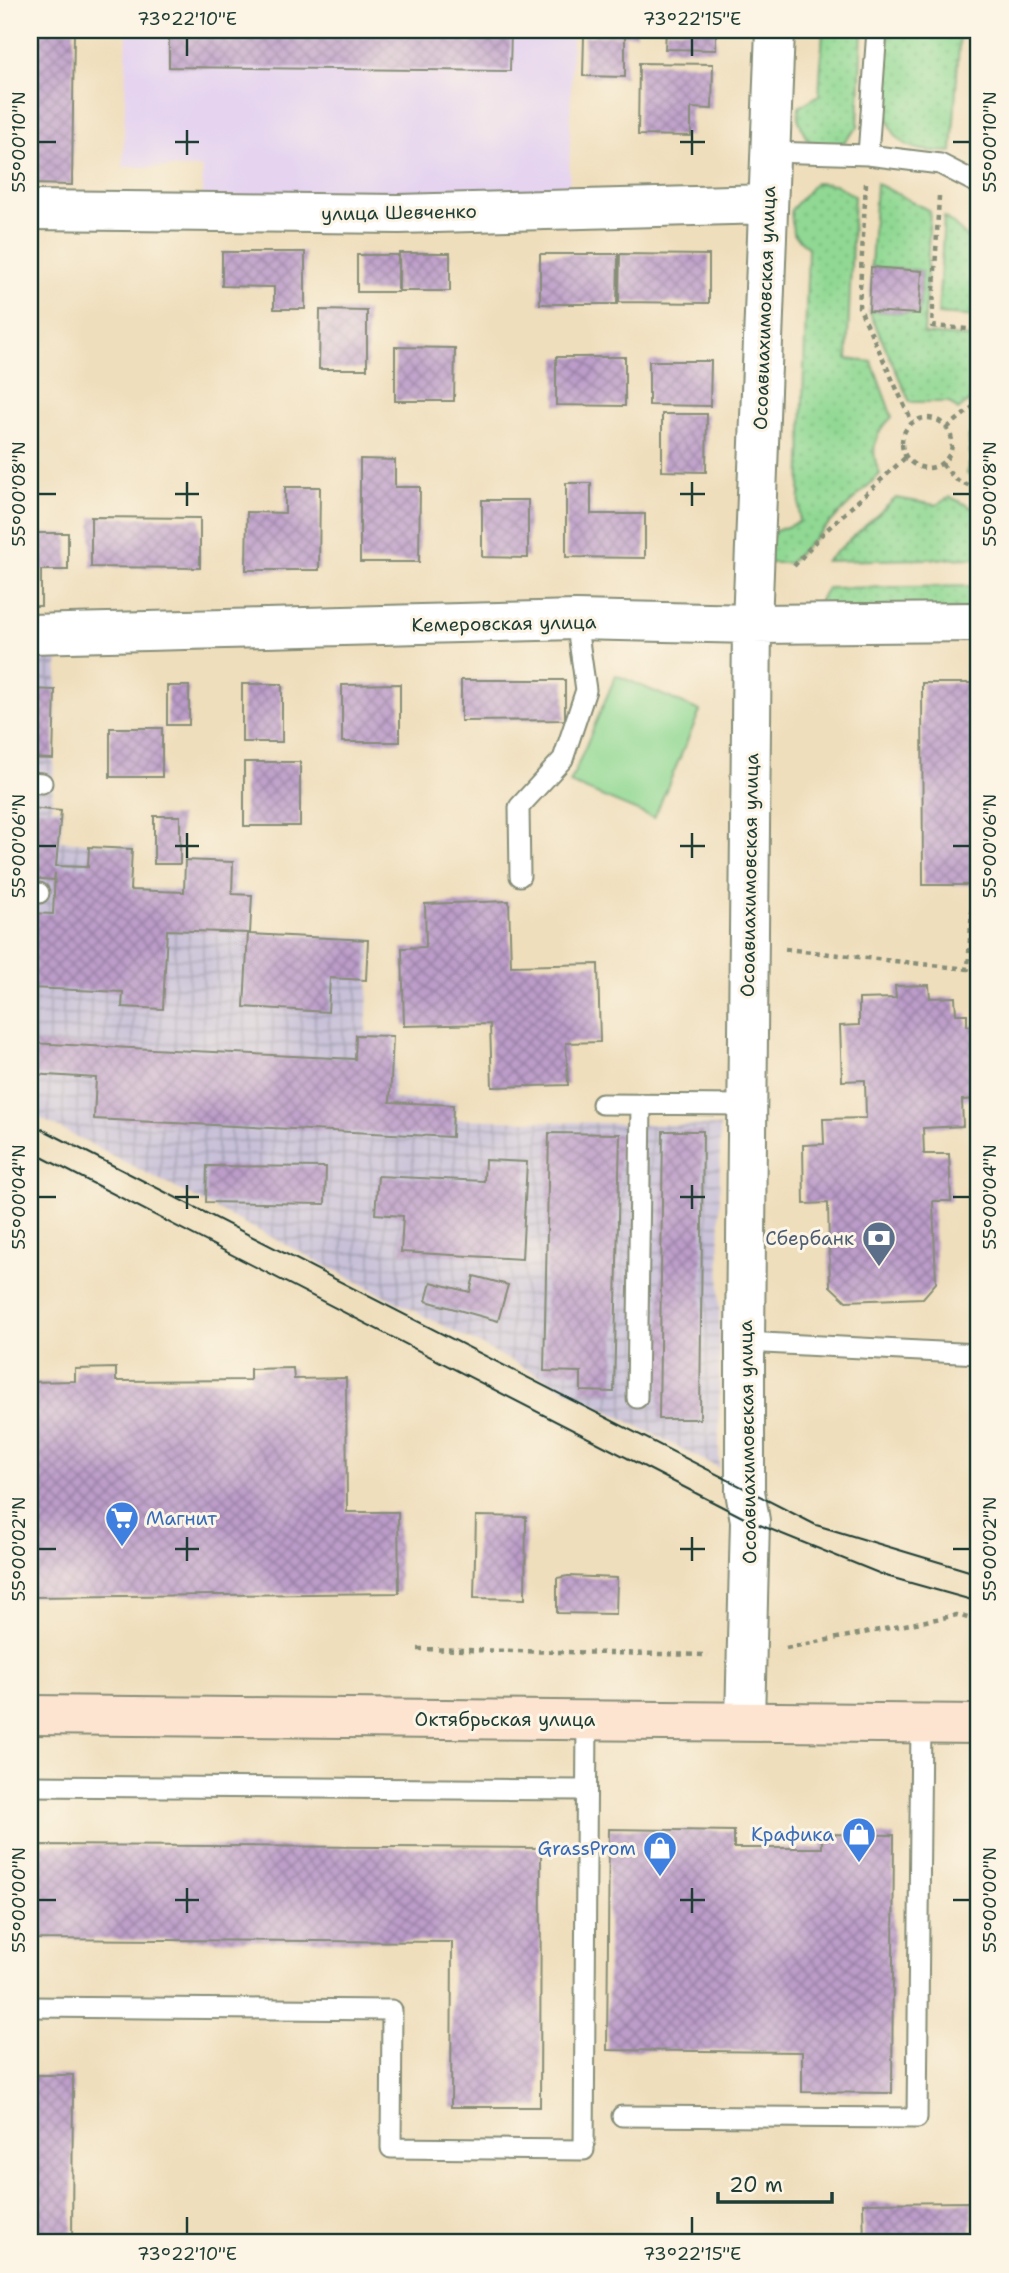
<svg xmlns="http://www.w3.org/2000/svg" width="1009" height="2273" font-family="'Shantell Sans',sans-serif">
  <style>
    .built { fill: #e5d3f0 }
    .industrial { fill: url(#industrial-grid) }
    .grass { fill: url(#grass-dots); stroke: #588a64; stroke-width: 2 }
    .pitch { fill: #90d893; stroke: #588a64; stroke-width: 2 }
    .building { fill: url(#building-cross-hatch) }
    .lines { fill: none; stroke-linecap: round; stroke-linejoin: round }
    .lane-casing { stroke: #878e78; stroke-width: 23 }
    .street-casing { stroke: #878e78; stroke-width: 42 }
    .secondary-casing { stroke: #878e78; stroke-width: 42 }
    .path { stroke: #878e78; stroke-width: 4.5; stroke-dasharray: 5 5; stroke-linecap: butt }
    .lane { stroke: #fff; stroke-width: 19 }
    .street { stroke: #fff; stroke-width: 38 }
    .secondary { stroke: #fde4d1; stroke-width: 38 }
    .tram { stroke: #1f3d34; stroke-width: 2 }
    .ticks { fill: none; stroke: #1f3d34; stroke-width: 2.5 }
    .labels { text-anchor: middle; stroke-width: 6; stroke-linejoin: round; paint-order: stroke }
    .street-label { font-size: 19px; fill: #1f3d34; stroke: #fcf5e5 }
    .service-label { font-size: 19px; fill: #4e5e75; stroke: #fcf5e5; text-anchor: end }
    .shop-label { font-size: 19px; fill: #366cbe; stroke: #fcf5e5; text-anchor: end }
    .neatline { fill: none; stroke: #1f3d34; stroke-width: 2.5 }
    .ticks-label { font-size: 18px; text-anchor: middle; fill: #1f3d34 }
  </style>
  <defs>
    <pattern id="industrial-grid" width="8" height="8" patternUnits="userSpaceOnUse" patternTransform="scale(1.75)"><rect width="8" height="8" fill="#c7c0d8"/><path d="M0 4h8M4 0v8" fill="none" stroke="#a19db0"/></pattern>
    <pattern id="grass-dots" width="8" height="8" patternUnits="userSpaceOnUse" patternTransform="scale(1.75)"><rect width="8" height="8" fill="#90d893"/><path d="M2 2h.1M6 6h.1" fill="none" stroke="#7cba7f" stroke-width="1.8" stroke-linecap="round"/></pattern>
    <pattern id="building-cross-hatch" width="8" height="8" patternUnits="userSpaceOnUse" patternTransform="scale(1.75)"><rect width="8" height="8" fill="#bc9cc9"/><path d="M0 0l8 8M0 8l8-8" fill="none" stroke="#9880a4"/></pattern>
  </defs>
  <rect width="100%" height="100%" fill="#fcf5e5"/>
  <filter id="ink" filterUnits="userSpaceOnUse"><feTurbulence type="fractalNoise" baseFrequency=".0143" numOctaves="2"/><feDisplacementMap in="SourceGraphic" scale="14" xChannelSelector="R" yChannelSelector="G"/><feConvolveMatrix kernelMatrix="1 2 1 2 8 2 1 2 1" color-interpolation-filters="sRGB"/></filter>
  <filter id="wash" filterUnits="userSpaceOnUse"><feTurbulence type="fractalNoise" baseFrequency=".00686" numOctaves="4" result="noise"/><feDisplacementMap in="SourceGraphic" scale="28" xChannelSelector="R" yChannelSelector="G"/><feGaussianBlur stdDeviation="1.57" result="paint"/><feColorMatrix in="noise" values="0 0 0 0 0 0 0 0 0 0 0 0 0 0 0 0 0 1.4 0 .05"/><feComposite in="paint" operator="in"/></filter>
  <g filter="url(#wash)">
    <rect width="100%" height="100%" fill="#efdebc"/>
    <path class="built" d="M127 30H572L569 193 203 197 202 168 123 167Z"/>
    <path class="industrial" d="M30 657H58L52 808 63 809 60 841 134 846 132 888 181 890 183 858 235 861 234 892 254 893 252 933 371 938 366 1032 396 1035 393 1099 456 1102 455 1119 720 1126 719 1468 30 1113Z"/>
    <path class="grass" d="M823 30H862L858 127 844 142 826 148 807 140 798 118 799 107 819 95Z
      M889 30H960L952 152C940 151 925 152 914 148 871 135 887 63 889 30Z
      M815 183 835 184 854 196 847 359 872 362 892 417C874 434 869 451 880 474L789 563H769L771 533 799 522 808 248 793 233 791 210Z
      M876 183 930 211 924 334 979 338V393L958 410 949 402H910L869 311 919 314 922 271 871 267Z
      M944 217C989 249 979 267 979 317L938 314Z
      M979 427V479L966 473 971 461 969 436Z
      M950 497 979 511V558L826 561 896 498 936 505Z
      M979 586V609L811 614 827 588Z"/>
    <path class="pitch" d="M616 675 700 711 654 818 570 783Z"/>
    <g id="blocks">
      <path class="building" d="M30 30H74L72 185 30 184Z
        M169 30H511L510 71 169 67Z
        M594 30H636V35H594Z
        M666 30H716V50L665 49Z
        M584 36H625V77L583 76Z
        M639 63 713 64 712 109 691 108V136L638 135Z
        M222 252H305V309H274V287L222 286Z
        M399 253H450V291H399Z
        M540 254H618L617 304H540Z
        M620 254 709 255V303L619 302Z
        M357 255H398V292H357Z
        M871 267 922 271 919 314 869 311Z
        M320 310 367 311V369H319Z
        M395 347 455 348 454 401H395Z
        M556 357H625V406L556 405Z
        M649 361H711L710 406 649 405Z
        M662 414H707L706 472 662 471Z
        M360 459 395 460V487H420L419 562H360Z
        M566 483H591V514H645V558L566 557Z
        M285 487H320L319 570H246L247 512 285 513Z
        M482 500H528V558L482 557Z
        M91 517 200 518V568L91 567Z
        M30 533H68V570H41V606H30Z
        M461 680H565V720L461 721Z
        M922 683H979V885H923Z
        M242 684H282V742H242Z
        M400 684V742H342V685Z
        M167 686H189V725H167Z
        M30 689 55 690 53 759 30 758Z
        M110 728H162V777H110Z
        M244 762H300V826H244Z
        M30 808 61 811 56 866 88 867 89 847 132 849 130 890 184 892 185 860 233 862 232 894 252 895 250 934 368 940 366 980 330 978 328 1012 244 1007 248 933 167 930 163 1009 122 1007 123 992 30 988V913L53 914 55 873 54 880 30 878Z
        M154 816H180V864H154Z
        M509 901 511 966 598 964 600 1042 566 1043 568 1085 492 1087 490 1024 404 1026 402 948 426 947 425 904Z
        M929 985 930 998 955 997 956 1014H967V1026L979 1025V1099L962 1100 963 1126 923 1128 924 1154H949L951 1201H933L936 1283 923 1298 846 1301 830 1286 828 1203 804 1204 803 1145 824 1144 823 1119 866 1118 865 1080 842 1081 840 1026 859 1025V999L896 998 895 986Z
        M356 1035 393 1036 390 1102 453 1105 452 1137 94 1119 96 1078 30 1074V1043L355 1059Z
        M663 1131H703L700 1419H659Z
        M549 1133 620 1134 614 1392 581 1391V1372L544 1371Z
        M485 1160 527 1162 522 1259 401 1252 403 1216 375 1214 378 1176 484 1181Z
        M207 1166 326 1167 325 1204 206 1202Z
        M474 1276 508 1285 498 1321 426 1301 431 1282 470 1292Z
        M116 1368V1381L250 1380V1369L293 1368 294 1379 346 1378 347 1512H398L399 1593 30 1597V1382L75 1381V1369Z
        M476 1516 526 1517 525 1599 474 1598Z
        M568 1576 617 1578 616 1614 557 1613V1578Z
        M609 1829 734 1831V1848H822V1834L894 1835 892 2093 802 2092V2052L607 2050Z
        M30 1845 541 1848 540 2107H451L452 1942 30 1939Z
        M30 2075H73L72 2243H30Z
        M972 2202 971 2243H864L863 2203Z"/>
    </g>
  </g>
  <g filter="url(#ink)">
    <use href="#blocks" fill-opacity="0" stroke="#878e78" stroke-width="2"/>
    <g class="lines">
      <g class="lane-casing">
        <path id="lane" d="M770 152 868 155 940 164 979 184
          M868 155 877 30
          M30 782 42 783
          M520 876 519 807 563 759 586 690 576 620
          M30 893H39
          M602 1104 747 1105
          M745 1342 979 1354
          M637 1398 641 1104
          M30 1786 586 1790
          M30 2007 392 2010 391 2148 584 2150 587 1719
          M622 2116 917 2118 921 1722"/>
      </g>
      <g class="street-casing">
        <path id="street" d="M30 210 399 214 768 204
          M30 634 576 620 752 624 979 622
          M745 1720 750 1521 745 1491V1342L752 624 775 30"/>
      </g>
      <g class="secondary-casing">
        <path id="secondary" d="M30 1715 979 1724"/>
      </g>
      <path class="path" d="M866 183 859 307 912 422
        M939 196 932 326 979 330
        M902 443a25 25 0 1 1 50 0a25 25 0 1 1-50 0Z
        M947 428 979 402
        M942 464 955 479 979 490
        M794 566 821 535 906 457
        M785 949 968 969 972 909 979 908
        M979 1481 976 1517H979
        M786 1648 957 1615 979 1621
        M418 1649 708 1655"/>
      <use href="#lane" class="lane"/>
      <use href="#street" class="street"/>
      <use href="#secondary" class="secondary"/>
      <path class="tram" d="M30 1123 816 1525 979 1574
        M30 1151 750 1521 886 1576 979 1602"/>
    </g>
  </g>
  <path class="ticks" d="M187 38V56M692 38V56M187 130V155M692 130V155M38 142H56M175 142H199M680 142H705M953 142H970M187 482V506M692 482V506M38 494H56M175 494H199M680 494H705M953 494H970M187 833V858M692 833V858M38 846H56M175 846H199M680 846H705M953 846H970M187 1185V1209M692 1185V1209M38 1197H56M175 1197H199M680 1197H705M953 1197H970M187 1537V1561M692 1537V1561M38 1549H56M175 1549H199M680 1549H705M953 1549H970M187 1888V1913M692 1888V1913M38 1900H56M175 1900H199M680 1900H705M953 1900H970M187 2217V2234M692 2217V2234"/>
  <defs>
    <g id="bank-pin" transform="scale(1.75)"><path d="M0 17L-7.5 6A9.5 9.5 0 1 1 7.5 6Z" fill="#5c6f8a" stroke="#fcf5e5"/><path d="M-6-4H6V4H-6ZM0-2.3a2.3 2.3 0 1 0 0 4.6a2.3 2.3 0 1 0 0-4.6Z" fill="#fff"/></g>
    <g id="supermarket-pin" transform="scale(1.75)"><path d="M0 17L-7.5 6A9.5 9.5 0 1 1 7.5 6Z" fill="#3f7fe0" stroke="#fcf5e5"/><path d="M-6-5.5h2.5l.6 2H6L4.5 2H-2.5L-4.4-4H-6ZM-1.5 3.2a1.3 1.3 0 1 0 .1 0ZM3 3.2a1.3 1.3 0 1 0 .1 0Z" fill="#fff"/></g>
    <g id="shop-pin" transform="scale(1.75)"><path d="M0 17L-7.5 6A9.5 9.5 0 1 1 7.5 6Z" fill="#3f7fe0" stroke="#fcf5e5"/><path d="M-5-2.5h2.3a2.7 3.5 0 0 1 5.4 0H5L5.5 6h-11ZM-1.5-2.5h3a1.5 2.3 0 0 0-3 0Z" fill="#fff"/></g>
  </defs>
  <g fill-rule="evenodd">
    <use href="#bank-pin" x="879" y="1238"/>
    <use href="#supermarket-pin" x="122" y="1518"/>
    <use href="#shop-pin" x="859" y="1834"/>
    <use href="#shop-pin" x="660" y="1848"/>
  </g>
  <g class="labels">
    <g class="street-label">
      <text transform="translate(399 212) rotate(-1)" y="7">улица Шевченко</text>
      <text transform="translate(764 308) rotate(-88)" y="7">Осоавиахимовская улица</text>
      <text transform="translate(504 623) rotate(-1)" y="7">Кемеровская улица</text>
      <text transform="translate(749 875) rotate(-89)" y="7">Осоавиахимовская улица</text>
      <text transform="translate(747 1442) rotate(-91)" y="7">Осоавиахимовская улица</text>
      <text x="505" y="1726">Октябрьская улица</text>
    </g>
    <g class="service-label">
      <text x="854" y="1245">Сбербанк</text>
    </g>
    <g class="shop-label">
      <text x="146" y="1525" text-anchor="start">Магнит</text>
      <text x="834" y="1841">Крафика</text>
      <text x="636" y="1855">GrassProm</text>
    </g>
  </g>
  <rect width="1009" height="2273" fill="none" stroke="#fcf5e5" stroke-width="77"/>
  <path d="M718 2192v10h114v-10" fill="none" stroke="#1f3d34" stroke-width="3.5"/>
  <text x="729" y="2192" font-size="21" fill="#1f3d34" stroke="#fcf5e5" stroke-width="5" paint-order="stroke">20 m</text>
  <rect x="38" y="38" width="932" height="2196" class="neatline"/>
  <g class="ticks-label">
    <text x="187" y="25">73°22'10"E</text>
    <text x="692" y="25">73°22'15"E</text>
    <text transform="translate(19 142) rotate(-90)" y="6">55°00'10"N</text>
    <text transform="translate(990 142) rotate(-90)" y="6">55°00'10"N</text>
    <text transform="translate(19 494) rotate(-90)" y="6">55°00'08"N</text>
    <text transform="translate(990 494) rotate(-90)" y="6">55°00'08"N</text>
    <text transform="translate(19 846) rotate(-90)" y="6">55°00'06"N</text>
    <text transform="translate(990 846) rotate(-90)" y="6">55°00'06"N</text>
    <text transform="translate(19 1197) rotate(-90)" y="6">55°00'04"N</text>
    <text transform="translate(990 1197) rotate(-90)" y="6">55°00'04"N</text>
    <text transform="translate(19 1549) rotate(-90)" y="6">55°00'02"N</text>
    <text transform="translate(990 1549) rotate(-90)" y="6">55°00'02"N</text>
    <text transform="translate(19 1900) rotate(-90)" y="6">55°00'00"N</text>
    <text transform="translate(990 1900) rotate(-90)" y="6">55°00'00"N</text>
    <text x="187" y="2260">73°22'10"E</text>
    <text x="692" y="2260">73°22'15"E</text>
  </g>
</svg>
